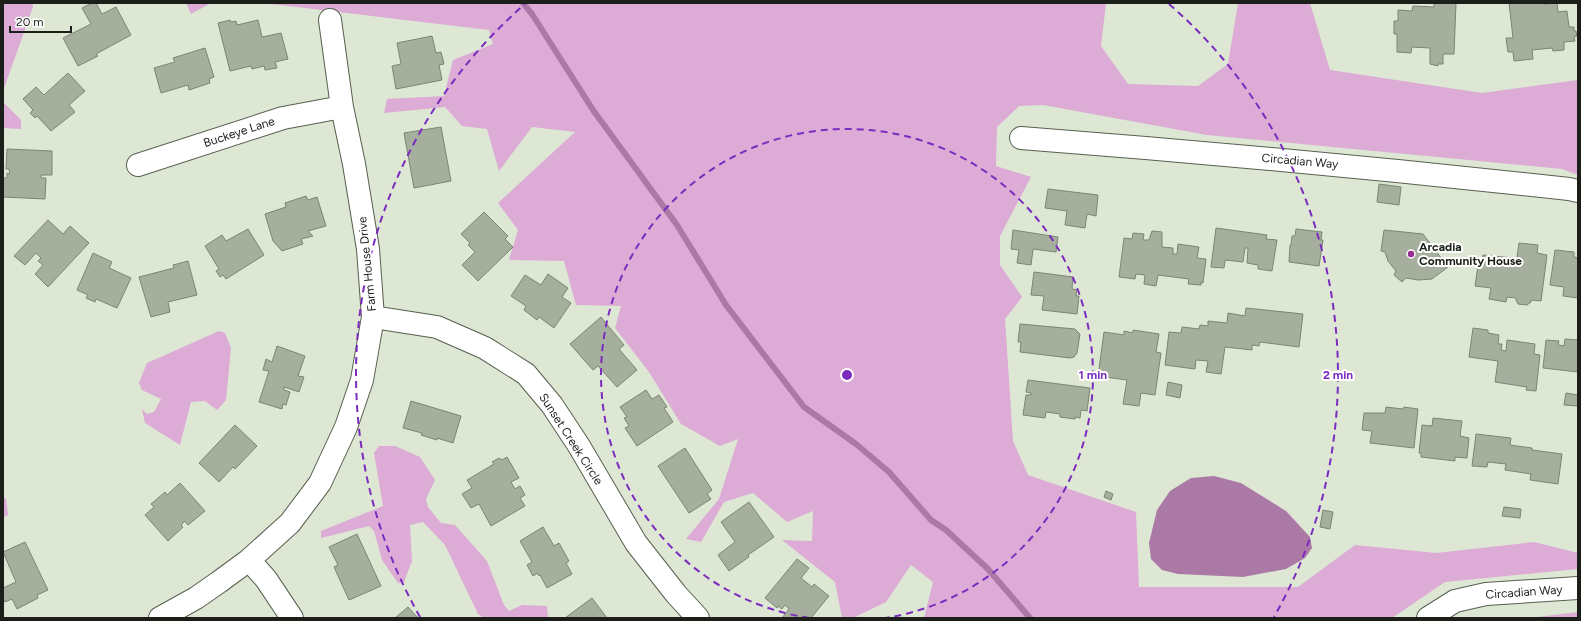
<svg xmlns="http://www.w3.org/2000/svg" width="1581" height="621" font-family="Figtree,sans-serif">
  <style>
    .green { fill: #dcabd6 }
    .water { fill: #ab79a5 }
    .lines { fill: none; stroke-linecap: round; stroke-linejoin: round }
    .stream { stroke: #ab79a5; stroke-width: 6 }
    .building { fill: #a6af9d; stroke: #7c8574 }
    .minor-casing { stroke: #57604f; stroke-width: 24 }
    .minor { stroke: #fff; stroke-width: 22 }
    .ring { fill: none; stroke: #7b2cbf; stroke-width: 2; stroke-dasharray: 7 5 }
    .poi-dot { fill: #982e91; stroke: #fff; stroke-width: 1.5 }
    .labels { text-anchor: middle; stroke-width: 4; stroke-linejoin: round; paint-order: stroke }
    .street-label { font-size: 12px; fill: #1c1f19; stroke: #fff }
    .poi-label { font-size: 12px; font-weight: bold; fill: #1c1f19; stroke: #fff; text-anchor: start }
    .centre { fill: #7b2cbf; stroke: #fff; stroke-width: 2 }
    .ring-label { font-size: 12px; text-anchor: middle; font-weight: bold; fill: #7b2cbf; stroke: #fff; stroke-width: 4; stroke-linejoin: round; paint-order: stroke }
  </style>
  <rect width="100%" height="100%" fill="#dde7d4"/>
  <path class="green" d="M3 3H32L33 7 3 91Z
    M186 3H211L191 14Z
    M263 3H1106L1101 46 1128 84 1198 86 1228 64 1238 3H1310L1330 70 1482 93 1578 80V175L1562 169 1207 135 1043 105 1019 106 997 127 996 166 1031 177 1000 236V265L1022 297 1005 319 1013 441 1028 475 1136 512 1139 587H1298L1355 545 1436 553 1534 542 1578 553V569L1445 582 1392 618H924L933 582 911 565 886 602 853 618H842L835 582 782 540 812 541 813 511 787 522 753 493 724 502 701 542 686 539 719 499 738 439 720 446 681 424 649 372 615 328 621 306 576 305 564 261 509 260 518 230 498 203 575 132 532 127 499 171 487 129 462 126 445 107 384 113 387 99 444 96 453 60 493 44 489 30Z
    M3 102 21 120V129L3 128Z
    M219 331 225 333 231 348 226 400 217 410 205 401 191 402 180 445 145 423 142 409 147 414 154 412 161 399 142 390 139 383 147 363Z
    M379 446H395L420 457 435 480 426 499 428 507 441 523 455 525 487 561 504 605 509 611 522 605 547 606 548 618H484L478 614 445 545 423 522 410 525 412 561 404 582 398 583 382 560 374 531 369 526 321 538V531L383 506 374 453Z
    M6 498 8 515 3 517V499Z
    M1578 612V618H1529Z"/>
  <path class="water" d="M1214 476 1241 483 1286 511 1310 537 1312 548 1305 558 1286 569 1243 577 1178 574 1162 570 1151 559 1149 543 1157 510 1170 491 1191 478Z"/>
  <g class="lines">
    <path class="stream" d="M523 3 532 14 593 110 677 225 726 305 804 407 856 444 889 472 931 520 946 530 988 569 1030 618"/>
  </g>
  <path class="building" d="M92 3H96L102 14 116 7 131 35 96 54 98 56 78 66 63 38 91 24 82 8Z
    M1434 3H1456L1454 54H1443V64H1438V66L1430 64V48L1412 47 1411 53 1397 52V34H1394V21H1398V10L1412 11 1413 6 1434 7Z
    M1509 3H1544V4L1557 3 1558 12 1567 11 1569 27H1574V31H1576L1577 36 1574 37 1575 41 1564 42V50L1553 51 1552 48 1532 50 1533 59 1514 61 1513 52H1508L1506 38H1513Z
    M230 20 231 22 236 21 237 25 258 20 262 37 281 33 288 59 275 62 277 68 265 70 264 66 252 69 251 66 230 71 218 23Z
    M432 36 436 53 441 52 444 64 439 65 442 80 396 89 392 66 401 64 397 43Z
    M205 48 214 77 209 79 210 83 189 90 188 85 161 93 154 68 175 62 173 58Z
    M68 73 85 91 69 105 75 112 51 131 37 116 35 118 30 113 33 110 23 99 36 87 44 95Z
    M441 127 451 181 414 188 404 133Z
    M7 149 52 151V175H41V178H46L45 199 3 197V178H7V173L10 174 9 169H6Z
    M1379 184 1401 187 1399 205 1377 202Z
    M1048 189 1098 195 1096 216 1087 214 1085 228 1065 225 1067 211 1045 208Z
    M306 196 308 200 317 197 326 226 308 231 313 236 301 239 303 244 282 251 273 241 265 214 286 207 285 203Z
    M484 212 508 236 505 239 513 247 478 281 462 265 475 252 468 245 470 243 461 234Z
    M48 220 63 234 70 226 89 243 48 287 35 274 43 265 38 261 41 258 36 253 25 265 14 256Z
    M1216 228 1267 235 1266 239 1277 240 1272 271 1258 269V265L1247 263 1248 248H1245L1243 262 1225 260 1224 268 1211 267Z
    M248 229 264 255 226 279 223 275 220 277 216 271 219 269 205 246 222 235 226 241Z
    M1296 229 1322 232 1321 240H1323L1319 266 1289 262 1290 245H1291L1292 236H1295Z
    M1013 230 1058 237 1056 252 1033 249 1031 265 1017 263 1019 250 1011 249Z
    M1384 230 1423 234 1448 267 1432 279 1418 280 1406 278 1402 282 1394 275 1396 271 1388 261 1385 252 1381 251Z
    M1152 231 1162 232V247L1173 248V254H1177L1178 244 1199 247 1197 258 1206 259 1203 283 1201 282V285L1188 284 1189 279 1158 275 1156 286 1144 284 1145 275 1136 274 1135 279 1119 277 1124 238 1132 239 1133 233 1144 234 1143 240H1149Z
    M1519 243 1538 245 1537 253 1547 255 1541 301 1531 300V302L1527 305 1518 304 1516 300V298L1507 297 1506 302 1489 299 1491 288 1475 286 1478 265H1481L1483 255 1513 258V264L1523 266V258L1517 257Z
    M1555 250 1574 252V257L1578 258V298L1563 296 1564 287 1550 285Z
    M93 253 112 262 109 268 131 278 117 308 96 299 95 302 86 298 88 295 77 290Z
    M188 261 197 295 168 302 170 312 151 317 139 277 174 268 173 265Z
    M1034 272 1073 277 1072 289 1077 290 1076 296H1079L1077 314 1042 310 1044 296 1031 295Z
    M548 274 568 288 562 297 571 303 554 328 539 317 537 320 524 310 526 306 511 296 525 275 541 285Z
    M1246 308 1303 314 1299 347 1260 342 1259 346 1252 345V350L1225 347 1221 374 1206 372 1208 361 1196 360 1195 369 1165 365 1169 332 1181 333 1182 327 1199 329 1200 325 1208 326V321L1227 323 1228 313 1245 316Z
    M601 317 624 345 619 349 637 370 617 387 598 366 593 370 570 344Z
    M1020 324 1075 329 1080 334 1077 353 1074 357 1070 358 1020 352 1021 342H1018Z
    M1473 328 1488 330V333L1499 335 1498 344H1502L1501 350 1506 351 1507 340 1535 344 1534 354 1540 355 1536 391 1526 390 1527 387 1495 382 1498 361 1469 357Z
    M1133 330 1159 334 1156 352 1161 353 1155 395 1141 393 1139 406 1123 404 1127 380 1098 376 1104 332 1124 335V331L1133 333Z
    M1565 339 1578 340V372L1543 368 1546 340 1559 341 1558 345 1564 346Z
    M277 346 305 356 298 376 304 377 299 392 284 387V390L290 392 286 405 283 404 282 409 259 402 269 371 263 370 266 359 272 362Z
    M1028 380 1090 388 1087 411 1081 410 1080 418 1075 417V419L1060 417V414L1046 412 1045 418 1023 415 1026 395H1031V393L1026 392Z
    M1168 382 1182 385 1180 398 1166 395Z
    M646 390 652 399 659 395 667 407 664 408 673 422 637 446 625 428 629 426 624 418 627 417 620 407Z
    M1566 393 1578 395V406L1564 405Z
    M411 401 461 416 453 443 437 438V440L421 435 422 433 403 428Z
    M1386 407 1403 409 1404 407 1418 409 1414 448 1370 443 1372 431 1362 430 1364 413H1385Z
    M1433 418 1462 421 1460 436 1469 438 1467 458 1455 457V461L1421 457V453H1419L1422 425 1432 426Z
    M235 425 257 446 235 469 233 467 219 482 199 463Z
    M1476 434 1511 438 1510 445 1532 448V450L1562 454 1558 484 1530 480 1531 474 1505 470 1506 464 1488 462 1487 467 1472 466Z
    M685 448 712 490 707 494 711 499 689 513 658 466Z
    M507 457 519 478 511 482 515 489 520 486 525 495 520 498 525 506 491 526 479 504 471 508 462 494 472 488 467 480 494 464 492 462 499 458 502 460Z
    M180 483 205 511 188 525 185 521 181 525 183 527 168 541 145 515 154 507 151 504 165 492 167 495Z
    M1106 491 1113 494 1111 500 1104 497Z
    M749 502 774 537 748 555 749 557 729 571 718 555 735 542 721 522Z
    M1504 507 1521 509 1520 518 1502 516Z
    M1323 510 1333 512 1330 529 1320 527Z
    M543 527 554 546 559 543 569 561 566 563 572 574 547 588 540 575 539 576 538 573 533 576 527 565 532 562 520 541Z
    M357 534 381 586 349 600 334 567 338 565 329 547Z
    M25 542 48 590 37 595 38 598 17 609 12 599 5 602 3 597V588L16 582 3 552Z
    M797 559 809 568 801 578 812 587 814 584 829 596 811 618H782L789 609 785 605 782 609 778 606 777 608 765 598Z
    M592 598 607 618H565Z
    M408 607 418 618H395Z"/>
  <g class="lines">
    <g class="minor-casing">
      <path id="minor" d="M1021 138C1204 152 1387 169 1569 189L1578 191
        M138 165 283 118 342 107
        M373 317 437 327 485 348 526 374 552 405 579 446 636 543 676 594 698 618
        M249 560 266 579 292 618
        M160 618 196 598 219 582 249 560 290 523 320 483 346 427 362 380 373 317 368 249 354 164 342 107 330 20
        M1428 618 1455 601 1486 594 1578 588"/>
    </g>
    <use href="#minor" class="minor"/>
  </g>
  <g class="ring">
    <path d="M809 618A246 246 0 1 1 885 618"/>
    <path d="M420 617A491 491 0 0 1 525 4M1169 4A491 491 0 0 1 1274 617"/>
  </g>
  <circle class="poi-dot" cx="1411" cy="254" r="4"/>
  <g class="labels">
    <g class="street-label">
      <text transform="translate(239 132) rotate(-18)" y="4">Buckeye Lane</text>
      <text transform="translate(1300 161) rotate(5)" y="4">Circadian Way</text>
      <text transform="translate(367 264) rotate(-96)" y="4">Farm House Drive</text>
      <text transform="translate(571 439) rotate(57)" y="4">Sunset Creek Circle</text>
      <text transform="translate(1524 592) rotate(-4)" y="4">Circadian Way</text>
    </g>
    <g class="poi-label">
      <text x="1419" y="251">Arcadia<tspan x="1419" dy="14">Community House</tspan></text>
    </g>
  </g>
  <circle cx="847" cy="375" r="6" class="centre"/>
  <g class="ring-label">
    <text x="1093" y="379">1 min</text>
    <text x="1338" y="379">2 min</text>
  </g>
  <rect width="1581" height="621" fill="none" stroke="#1c1f19" stroke-width="8"/>
  <path d="M10 26v6h61v-6" fill="none" stroke="#1c1f19" stroke-width="2"/>
  <text x="16" y="26" font-size="12" fill="#1c1f19" stroke="#ffffff" stroke-width="3" paint-order="stroke">20 m</text>
</svg>
